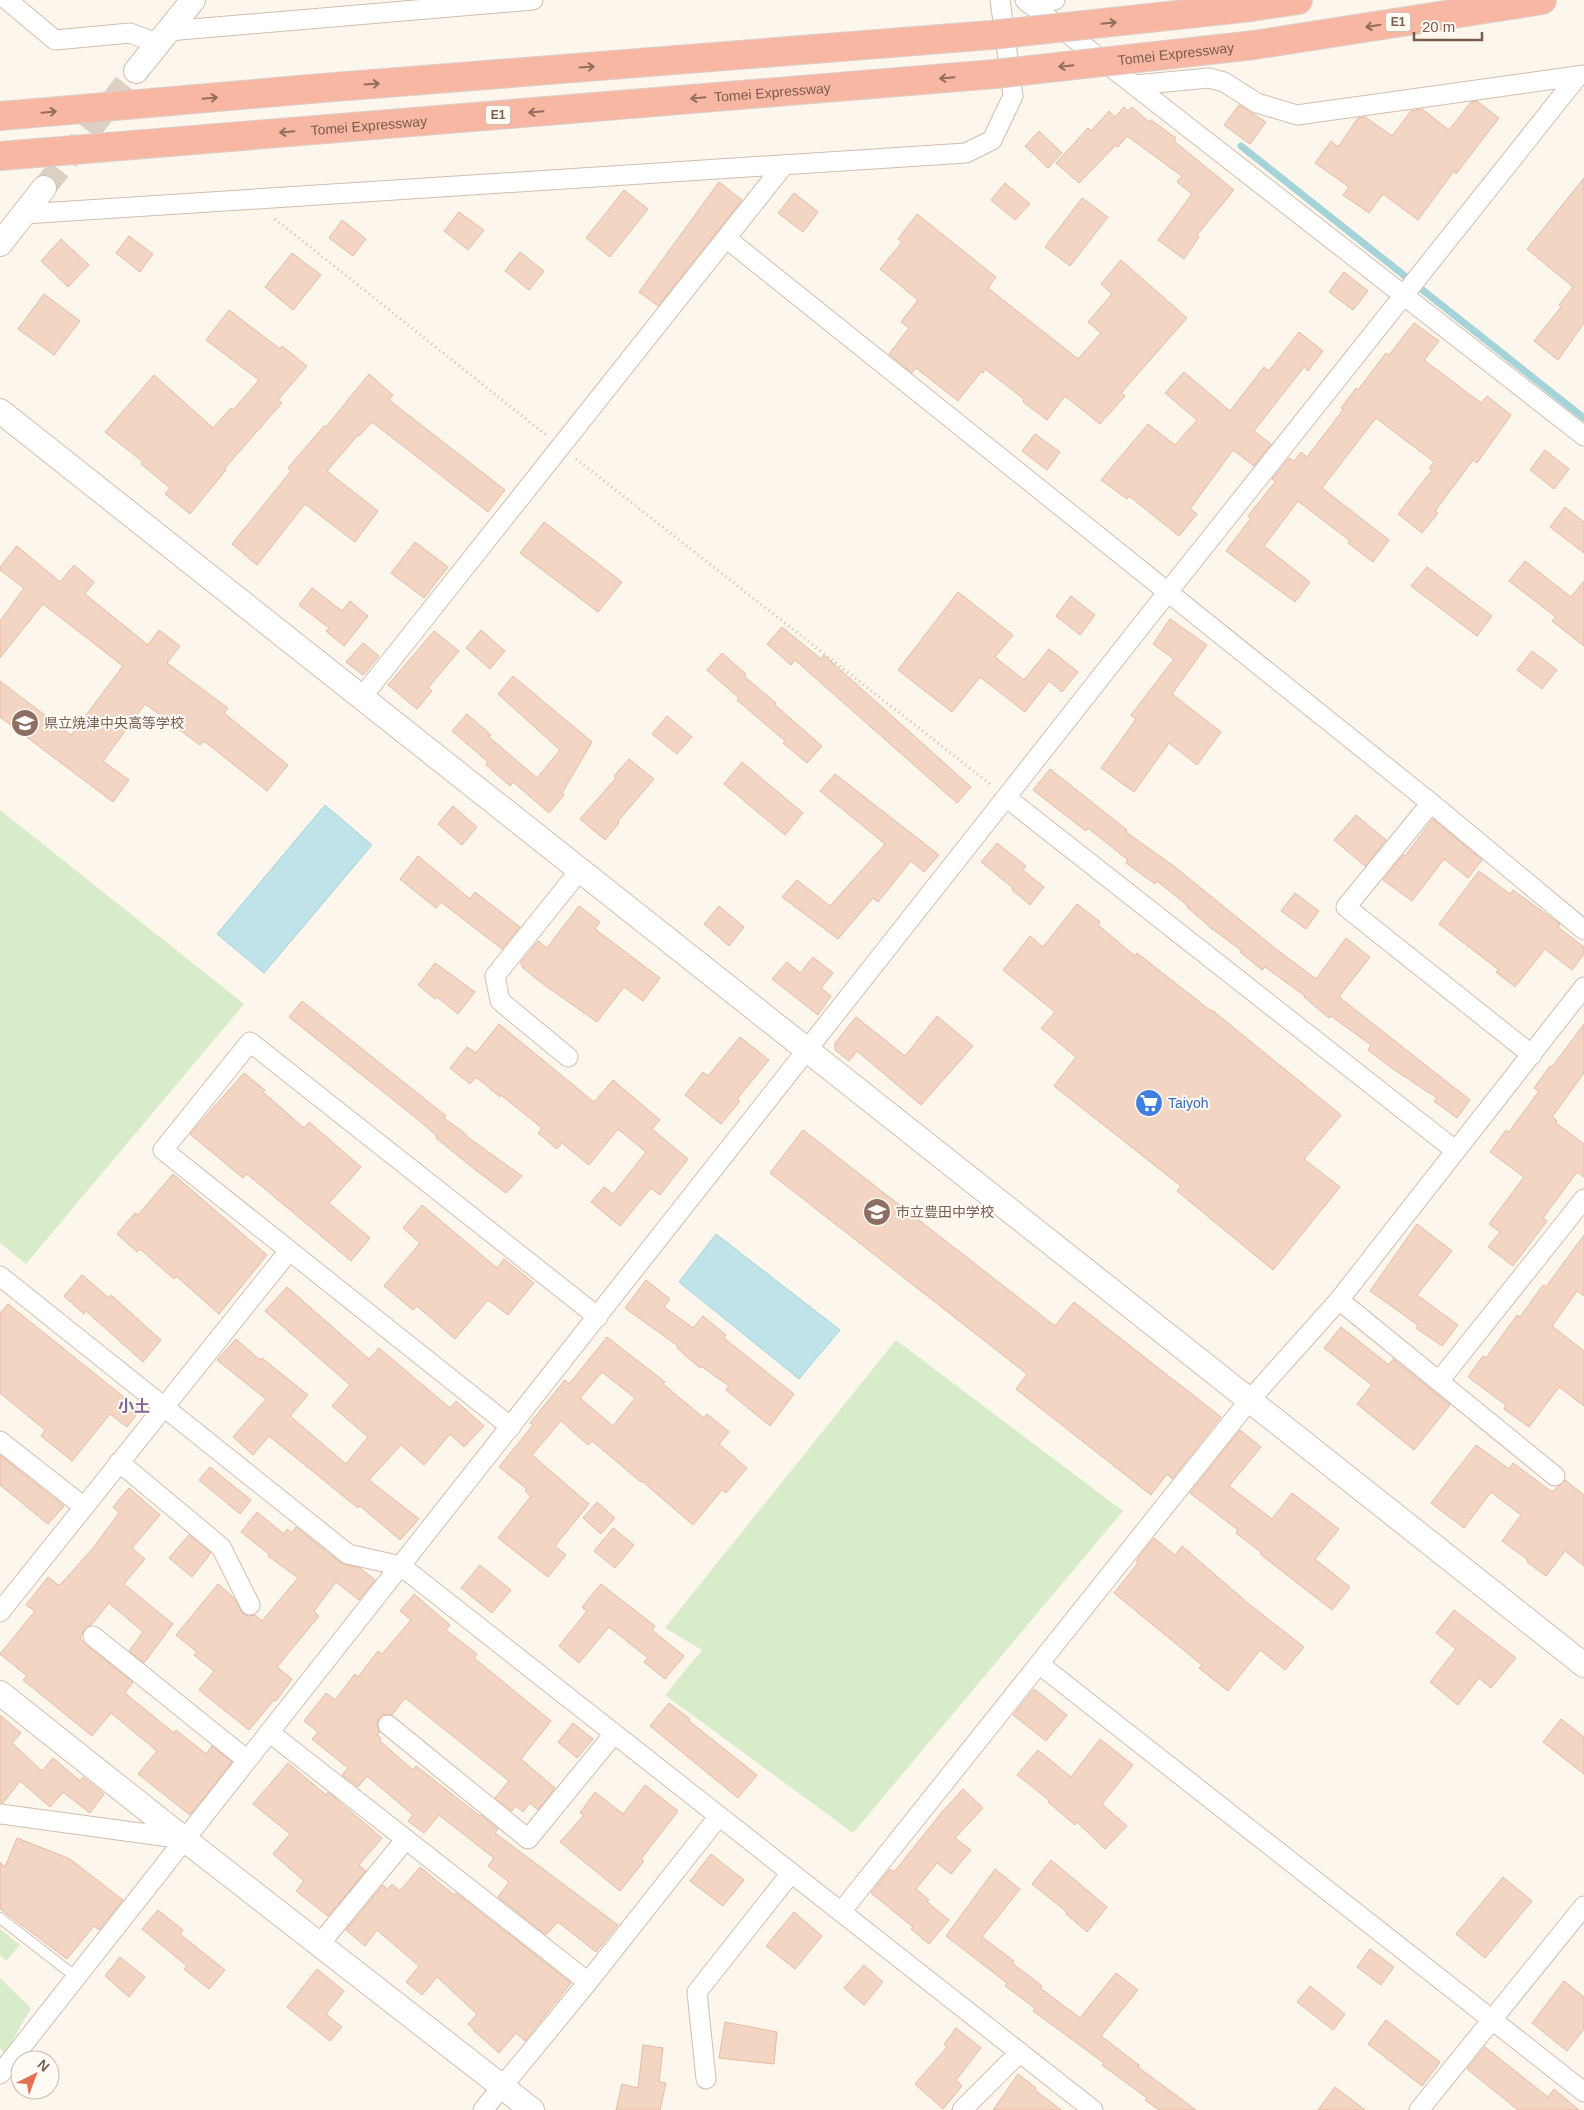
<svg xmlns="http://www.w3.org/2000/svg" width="1584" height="2110" font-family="Arial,'Noto Sans JP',sans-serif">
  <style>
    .green { fill: #d8ecc9 }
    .water { fill: #bfe3e8; stroke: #a5d3da }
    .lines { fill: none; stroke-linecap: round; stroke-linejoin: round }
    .stream { stroke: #a5d3da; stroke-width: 7 }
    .building { fill: #f3d5c3; stroke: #e6bba3; fill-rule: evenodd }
    .tertiary-tunnel { stroke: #dcd0c4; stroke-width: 24; stroke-dasharray: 24 12; stroke-linecap: butt }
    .service-casing { stroke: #d1beb0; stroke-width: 12 }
    .minor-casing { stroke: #d1beb0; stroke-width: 21 }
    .tertiary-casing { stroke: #d1beb0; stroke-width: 26 }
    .motorway-casing { stroke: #dad1cd; stroke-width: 30 }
    .path { stroke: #d9b8a5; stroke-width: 3; stroke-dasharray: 1 4; stroke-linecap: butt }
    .service { stroke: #fff; stroke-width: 10 }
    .minor { stroke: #fff; stroke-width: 19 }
    .tertiary { stroke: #fff; stroke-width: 24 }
    .motorway { stroke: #f7b7a3; stroke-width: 28 }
    .motorway-bridge-casing { stroke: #dad1cd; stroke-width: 30; stroke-linecap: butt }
    .motorway-bridge { stroke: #f7b7a3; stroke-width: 28 }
    .oneway { stroke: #936e5e }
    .labels { text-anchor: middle; stroke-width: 4; stroke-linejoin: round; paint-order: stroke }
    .shield { fill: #fffaf3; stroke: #a28b7f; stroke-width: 1 }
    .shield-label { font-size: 12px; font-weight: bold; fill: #7a5c4d }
    .street-label { font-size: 14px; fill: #7a5c4d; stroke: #fffaf3 }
    .education-label { font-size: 14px; fill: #785e54; stroke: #fffaf3; text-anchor: start }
    .shop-label { font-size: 14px; fill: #366cbe; stroke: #fffaf3; text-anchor: start }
    .quarter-label { font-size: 16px; font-weight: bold; fill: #846695; stroke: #fffaf3 }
  </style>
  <rect width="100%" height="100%" fill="#fdf6ec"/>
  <path class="green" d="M0 810 244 1004 26 1264 0 1243Z
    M896 1340 1123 1511 853 1833 665 1695 702 1650 665 1628Z
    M0 1929 20 1945 6 1961 0 1955Z
    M0 1978 31 2008 5 2053 0 2048Z"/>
  <path class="water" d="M325 805 372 845 264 973 217 934Z
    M716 1234 840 1330 799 1379 679 1282Z"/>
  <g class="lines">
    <path class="stream" d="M1241 146 1584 418"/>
  </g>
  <path class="building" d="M1477 101 1499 118 1456 174 1454 171 1418 220 1383 194 1369 213 1343 195 1349 187 1315 163 1331 141 1338 147 1358 118 1365 117 1392 136 1411 111 1422 109 1449 130 1471 102Z
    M1239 105 1266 122 1250 144 1224 125Z
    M1124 107 1128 111 1132 107 1149 122 1151 120 1176 138 1174 141 1234 190 1197 235 1199 237 1184 259 1158 240 1192 194 1177 182 1182 176 1127 136 1118 147 1116 145 1079 183 1056 163 1088 128 1091 131 1109 111 1115 117Z
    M1039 131 1062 153 1048 168 1025 146Z
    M1584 178V323L1558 360 1534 341 1561 307 1559 305 1573 287 1527 249Z
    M719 182 742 200 658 306 639 292Z
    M1005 183 1030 204 1015 220 991 200Z
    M624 190 648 209 610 257 586 238Z
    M794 193 818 212 803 232 778 213Z
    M1082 198 1108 217 1070 266 1045 247Z
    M459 212 484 230 468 250 444 231Z
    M917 214 996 277 988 288 1078 359 1101 333 1088 322 1112 294 1101 284 1121 260 1187 318 1121 393 1125 396 1100 424 1065 396 1047 420 1023 402 1024 399 985 369 983 373 981 372 958 401 916 368 912 373 889 354 909 328 901 322 918 300 880 269 902 242 898 239Z
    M342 220 366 239 353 256 329 238Z
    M129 236 153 254 140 272 116 253Z
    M61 239 89 265 68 287 41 261Z
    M520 252 544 271 529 290 505 271Z
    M292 253 321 275 293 310 265 287Z
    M1344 272 1368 291 1353 310 1329 292Z
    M44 294 80 321 54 355 18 329Z
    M229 310 280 349 282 346 307 366 278 400 282 403 224 469 226 470 190 514 165 494 170 488 141 464 143 462 105 432 154 375 213 428 231 408 233 410 259 380 206 340Z
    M1414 323 1439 341 1424 360 1481 403 1487 396 1511 415 1477 463 1473 460 1435 511 1438 513 1422 533 1398 514 1432 470 1429 468 1434 462 1376 418 1322 488 1389 540 1373 562 1348 543 1350 541 1298 501 1264 546 1310 582 1295 602 1226 551 1251 518 1248 516 1275 482 1272 479 1289 458 1294 461 1301 452 1307 457 1343 410 1341 408 1356 388 1358 390 1386 353 1389 355Z
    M1299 332 1323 351 1308 371 1304 367 1254 431 1271 444 1254 466 1233 450 1190 509 1197 514 1179 536 1129 496 1127 499 1101 480 1148 424 1175 445 1197 420 1165 393 1184 372 1230 411 1264 367 1269 371Z
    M369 374 393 395 389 400 505 490 488 512 372 422 359 436 358 435 327 471 378 511 355 542 305 504 257 565 232 544 291 471 288 468 324 426 326 427Z
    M1035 434 1060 452 1047 470 1022 451Z
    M1545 450 1569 469 1554 489 1530 470Z
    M1565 507 1584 522V553L1550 527Z
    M544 522 622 582 598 612 520 553Z
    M415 542 448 567 424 598 391 573Z
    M17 546 60 582 74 565 94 582 85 594 148 645 159 630 180 646 167 663 228 708 224 713 288 765 267 791 204 741 200 745 145 704 103 761 129 780 113 802 0 717V681L71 735 123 666 43 604 0 658V621L24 588 0 570V567Z
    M1525 561 1571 597 1584 581V646L1552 621 1556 617 1509 581Z
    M1427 567 1492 616 1477 636 1411 586Z
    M312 588 342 611 350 601 368 616 344 646 326 631 329 628 299 605Z
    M958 592 1013 635 995 657 1024 680 1049 649 1078 672 1062 692 1049 681 1025 712 980 677 952 712 898 670Z
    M1071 596 1095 615 1080 635 1056 616Z
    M1170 619 1207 645 1172 694 1221 732 1197 765 1169 743 1134 792 1101 768 1136 719 1131 715 1174 659 1153 644Z
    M782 627 821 659 824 655 971 787 957 803 795 660 791 665 767 644Z
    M481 630 505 651 490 669 466 648Z
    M434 631 459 651 428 688 432 691 417 709 388 685Z
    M363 643 379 656 363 675 346 662Z
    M1532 651 1557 670 1542 689 1517 670Z
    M722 653 746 674 744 676 776 703 775 705 822 746 807 763 783 743 785 741 737 700 739 698 707 670Z
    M513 676 592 742 562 793 564 795 549 813 513 782 510 786 486 765 488 762 452 731 467 714 491 735 489 737 537 778 560 750 498 694Z
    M667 716 692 737 677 754 652 734Z
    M629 759 654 779 618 821 619 823 605 840 580 819 616 778 614 776Z
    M742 762 803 813 785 835 724 784Z
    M1050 769 1127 830 1126 832 1175 867 1276 949 1316 979 1346 938 1370 957 1339 997 1470 1100 1457 1118 1434 1101 1437 1098 1393 1069 1368 1050 1371 1045 1331 1016 1329 1018 1304 997 1305 996 1265 967 1262 970 1240 952 1242 951 1211 928 1187 907 1188 906 1157 881 1155 884 1126 863 1128 860 1088 828 1086 831 1033 790Z
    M835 774 939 855 924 872 911 861 878 902 873 898 838 939 782 897 797 880 830 906 885 844 820 791Z
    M453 806 477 827 462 845 438 824Z
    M1356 815 1386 840 1365 866 1334 840Z
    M1433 819 1482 860 1468 878 1444 859 1412 901 1383 880 1403 855 1405 856Z
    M997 843 1026 866 1023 870 1044 887 1030 905 1012 890 1013 888 981 862Z
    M418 856 470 899 475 892 520 927 502 949 441 902 436 908 400 879Z
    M1479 871 1510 894 1513 890 1557 922 1560 924 1558 927 1584 947V954L1572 970 1545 949 1515 987 1496 972 1499 970 1439 924Z
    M1295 893 1319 911 1306 929 1281 911Z
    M1077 904 1100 922 1098 925 1135 956 1137 953 1211 1011 1212 1010 1341 1115 1304 1159 1340 1187 1273 1270 1177 1191 1181 1186 1054 1086 1076 1057 1041 1028 1055 1012 1003 970 1030 936 1043 947Z
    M579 906 600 922 595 929 660 978 643 1001 624 987 597 1022 543 984 522 967 523 966 520 963 538 941 547 948Z
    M719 906 744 927 729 946 704 924Z
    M813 957 833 973 821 988 831 996 818 1015 772 979 787 962 800 973Z
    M435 963 475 992 458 1014 437 997 435 999 418 985Z
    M302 1001 446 1116 444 1118 467 1135 466 1136 522 1176 506 1193 473 1168 436 1138 437 1136 416 1118 289 1017Z
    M937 1016 973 1046 921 1105 857 1051 849 1061 835 1050V1043L856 1017 905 1056Z
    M499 1024 594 1102 613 1080 660 1120 652 1129 688 1159 660 1195 651 1188 620 1226 591 1202 604 1187 613 1194 646 1152 618 1129 589 1165 562 1143 557 1149 538 1133 542 1128 501 1095 500 1097 476 1077 470 1084 450 1068 467 1047 476 1053Z
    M1584 1024V1073L1552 1117 1557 1121 1556 1123 1584 1144V1177L1577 1172 1543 1218 1547 1221 1513 1266 1488 1247 1500 1232 1489 1224 1524 1177 1490 1152 1506 1130 1509 1132 1539 1091 1534 1088 1550 1066 1552 1067Z
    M740 1037 769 1060 737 1099 740 1101 721 1124 685 1095 703 1072 708 1076Z
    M244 1073 265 1090 263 1092 304 1128 309 1122 361 1167 329 1203 370 1238 351 1261 247 1174 243 1178 190 1134Z
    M803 1130 1055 1326 1074 1302 1221 1417 1172 1479 1167 1474 1151 1495 1016 1389 1027 1374 770 1173Z
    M173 1174 267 1255 219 1314 176 1276 174 1279 140 1249 137 1252 117 1234 135 1213 138 1215Z
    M422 1205 497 1268 504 1259 534 1283 508 1315 488 1300 455 1339 417 1306 413 1310 384 1286 420 1243 403 1228Z
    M1417 1224 1452 1251 1417 1295 1458 1325 1442 1346 1416 1328 1418 1325 1370 1291Z
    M1584 1235V1296L1577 1291 1552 1326 1584 1351V1406L1559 1387 1529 1427 1504 1409 1506 1405 1468 1377 1483 1356 1486 1358 1517 1315 1520 1317 1543 1285 1546 1287Z
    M82 1275 109 1298 111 1295 161 1340 143 1362 86 1311 84 1314 64 1296Z
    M646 1280 670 1299 664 1307 693 1328 703 1316 726 1335 724 1338 794 1394 770 1426 726 1390 729 1386 701 1366 700 1368 677 1348 678 1346 625 1308Z
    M287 1287 369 1359 379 1348 450 1408 456 1401 484 1426 464 1447 450 1434 424 1465 401 1445 369 1480 419 1519 400 1540 360 1506 358 1508 269 1436 253 1455 233 1437 266 1399 217 1360 236 1339 260 1360 262 1358 308 1395 290 1416 346 1464 368 1437 332 1406 350 1385 265 1311Z
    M8 1304 140 1410 127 1427 110 1414 72 1461 41 1436 45 1430 0 1393V1313Z
    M1341 1327 1389 1365 1393 1359 1450 1405 1414 1450 1357 1404 1372 1385 1324 1348Z
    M607 1337 665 1382 663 1384 704 1418 707 1414 729 1432 719 1444 747 1468 726 1493 722 1490 693 1525 642 1481 641 1482 592 1441 588 1445 561 1421 532 1455 589 1504 555 1546 566 1555 548 1577 498 1538 531 1496 525 1491 527 1489 499 1467 533 1425 530 1423 565 1380 569 1384ZM602 1372 635 1398 613 1426 580 1398Z
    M1240 1430 1261 1447 1229 1486 1272 1519 1292 1493 1339 1529 1315 1559 1350 1587 1332 1610 1260 1554 1262 1553 1236 1533 1238 1530 1190 1493Z
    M1476 1445 1509 1469 1513 1463 1552 1492 1565 1480 1584 1495V1566L1565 1551 1546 1576 1527 1562 1528 1560 1502 1541 1521 1515 1491 1492 1464 1528 1431 1503Z
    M0 1455 64 1506 48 1524 0 1485Z
    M210 1467 251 1500 240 1514 199 1480Z
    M129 1488 160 1515 132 1548 145 1559 124 1584 173 1624 144 1663 129 1651 143 1632 109 1603 91 1625 85 1629 80 1638 86 1645 133 1682 125 1693 174 1733 176 1730 206 1754 212 1746 232 1762 190 1815 138 1774 157 1751 111 1713 92 1736 23 1680 27 1676 0 1654 35 1611 26 1605 48 1577 58 1585 61 1584 93 1548 119 1513 113 1507Z
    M597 1502 615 1518 601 1534 583 1518Z
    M257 1512 284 1534 287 1529 292 1533 296 1527 341 1563 360 1568 375 1580 359 1600 336 1582 314 1611 319 1616 277 1667 292 1679 276 1701 274 1700 249 1730 199 1690 214 1671 194 1655 197 1652 176 1635 218 1584 233 1597 243 1614 249 1616 255 1615 262 1621 298 1578 268 1556 269 1554 241 1532Z
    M613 1528 634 1545 615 1568 594 1551Z
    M189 1535 211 1553 192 1577 169 1558Z
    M1154 1538 1175 1555 1182 1546 1250 1605 1304 1647 1285 1670 1260 1650 1228 1691 1199 1668 1202 1665 1114 1593 1138 1563 1136 1561Z
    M480 1565 511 1590 492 1613 461 1588Z
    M601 1584 655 1626 652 1630 684 1656 665 1679 644 1662 648 1658 609 1627 579 1663 559 1646 587 1611 582 1607Z
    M414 1594 450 1625 446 1630 477 1654 474 1658 551 1721 521 1759 555 1788 538 1810 530 1803 523 1812 516 1806 512 1811 495 1798 509 1781 405 1698 392 1715 384 1714 379 1718 377 1724 380 1732 377 1735 381 1738 380 1741 413 1770 416 1766 480 1816 481 1815 498 1829 495 1833 618 1925 596 1952 558 1922 546 1935 498 1897 509 1882 488 1866 494 1858 439 1815 424 1833 408 1821 413 1815 367 1776 358 1787 342 1775 348 1768 312 1739 318 1732 304 1721 326 1693 335 1700 355 1674 358 1677 378 1651 382 1654 411 1620 400 1611Z
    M1454 1610 1516 1658 1491 1688 1479 1678 1458 1705 1430 1682 1456 1649 1436 1633Z
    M1034 1689 1067 1715 1046 1741 1013 1715Z
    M669 1703 690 1719 689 1721 757 1775 738 1798 650 1726Z
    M0 1715 21 1733 12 1743 42 1771 53 1758 80 1781 83 1777 104 1794 90 1813 63 1792 50 1807 20 1781 3 1803H0Z
    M1561 1719 1584 1737V1774L1543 1742Z
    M573 1723 593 1739 577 1758 558 1742Z
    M1100 1739 1133 1765 1102 1804 1127 1826 1105 1849 1077 1822 1075 1825 1048 1802 1049 1800 1017 1775 1038 1750 1071 1777Z
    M288 1763 326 1795 328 1792 343 1805 382 1838 359 1865 366 1871 328 1916 296 1891 304 1881 273 1854 290 1834 253 1804Z
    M645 1785 678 1811 641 1859 644 1861 620 1891 560 1842 584 1815 580 1813 595 1792 623 1814Z
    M963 1789 983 1808 955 1838 971 1850 951 1874 937 1863 916 1889 929 1900 927 1902 949 1920 929 1944 911 1929 913 1927 871 1893 890 1869 894 1872 942 1812Z
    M17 1838 70 1859 123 1900 99 1930 94 1926 67 1959 0 1909V1862L5 1867Z
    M711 1854 744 1880 723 1906 690 1881Z
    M1051 1860 1107 1907 1087 1932 1066 1914 1067 1912 1032 1884Z
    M420 1867 454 1895 456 1893 571 1983 525 2041 516 2033 499 2053 473 2030 474 2029 468 2024 477 2014 437 1977 422 1995 406 1982 419 1966 377 1930 365 1946 346 1930 383 1885 387 1889 392 1884 400 1891Z
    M995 1869 1020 1889 982 1937 1014 1961 1012 1963 1042 1986 1040 1988 1080 2018 1116 1973 1138 1990 1101 2036 1139 2065 1138 2067 1196 2110H1159L1145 2100 1147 2098 1102 2065 1104 2063 1033 2011 1035 2008 1005 1986 1007 1983 946 1936Z
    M1503 1877 1532 1901 1485 1958 1456 1934Z
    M158 1910 183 1930 180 1934 225 1970 209 1989 184 1969 187 1966 142 1929Z
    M794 1912 822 1936 795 1969 766 1946Z
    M1370 1949 1394 1967 1381 1985 1357 1967Z
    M120 1957 145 1977 129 1997 105 1976Z
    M864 1965 883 1982 864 2005 844 1988Z
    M317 1969 344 1991 326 2014 342 2027 330 2041 287 2007Z
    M1564 1981 1584 1997V2029L1567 2051 1532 2023Z
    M1310 1986 1345 2014 1333 2030 1297 2002Z
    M1386 2020 1440 2062 1422 2086 1368 2044Z
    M725 2022 777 2032 774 2064 719 2058Z
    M956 2028 981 2048 956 2080 962 2086 943 2109 915 2084 947 2047 944 2044Z
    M643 2045 663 2048 659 2082 666 2083 660 2110H616L622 2084 638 2088Z
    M1485 2047 1548 2097 1554 2089 1579 2110H1518L1467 2069Z
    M1018 2074 1036 2088 1035 2090 1061 2110H993Z
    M1335 2087 1365 2110H1318Z"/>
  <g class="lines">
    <path class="tertiary-tunnel" d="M44 188 136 71"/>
    <g class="service-casing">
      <path id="service" d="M0 1918 76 1977"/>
    </g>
    <g class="minor-casing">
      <path id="minor" d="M7 0 55 40 130 33 159 44
        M1025 0 1584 436
        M1028 3 1055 0
        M168 31 533 0
        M1135 85 1209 78 1224 82 1257 103 1297 115 1584 75
        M24 214 966 153 992 140 1013 96 1000 0
        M726 238 1431 803 1584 930
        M362 697 784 165
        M1007 798 1456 1151
        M1431 803 1346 907 1532 1055
        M568 1057 500 1001 495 976 580 870
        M0 1276 348 1554 401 1566 1093 2110
        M1339 1300 1555 1476
        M1439 1381 1584 1199
        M511 1427 163 1150 250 1042 598 1317
        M0 1441 84 1507
        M119 1462 221 1547 250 1605
        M0 1612 289 1251
        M93 1636 247 1760
        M1039 1664 1584 2092
        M388 1725 528 1839 614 1734
        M269 1732 588 1982
        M0 1814 184 1839
        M841 1912 1248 1402 1339 1300 1584 987
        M319 1945 406 1839
        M0 2074 1167 593 1578 76
        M706 2079 697 1992 791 1873
        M483 2110 588 1982 719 1816
        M962 2110 1020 2052
        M1419 2110 1584 1906"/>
    </g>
    <g class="tertiary-casing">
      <path id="tertiary" d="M136 71 193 0
        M0 244 44 188
        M0 411C528 828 1054 1249 1584 1665
        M0 1693 184 1839 532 2110"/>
    </g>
    <g class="motorway-casing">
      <g id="motorway">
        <path d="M1251 7 1298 0"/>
        <path d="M1254 45 1542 0"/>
        <path d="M0 116 322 88 991 35"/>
        <path id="s1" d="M0 156 995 74"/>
      </g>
    </g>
    <path class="path" d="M275 219 546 435
      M576 459 990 784"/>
    <use href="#service" class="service"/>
    <use href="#minor" class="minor"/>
    <use href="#tertiary" class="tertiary"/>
    <use href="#motorway" class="motorway"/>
    <g class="motorway-bridge-casing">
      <g id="motorway-bridge">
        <path d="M991 35 1251 7"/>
        <path id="s2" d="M995 74 1254 45"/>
      </g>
    </g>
    <use href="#motorway-bridge" class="motorway-bridge"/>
  </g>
  <defs><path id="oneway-shaft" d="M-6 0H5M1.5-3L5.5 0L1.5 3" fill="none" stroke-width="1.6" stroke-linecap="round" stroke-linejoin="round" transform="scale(1.25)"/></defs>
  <g class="oneway">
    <use href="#oneway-shaft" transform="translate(1109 23) rotate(-6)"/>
    <use href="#oneway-shaft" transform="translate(1373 26) rotate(171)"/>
    <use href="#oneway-shaft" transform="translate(1066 66) rotate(174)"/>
    <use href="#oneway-shaft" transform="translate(587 67) rotate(-4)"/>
    <use href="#oneway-shaft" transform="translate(947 78) rotate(175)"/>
    <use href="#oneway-shaft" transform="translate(372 84) rotate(-4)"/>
    <use href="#oneway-shaft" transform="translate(210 98) rotate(-5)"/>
    <use href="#oneway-shaft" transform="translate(698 98) rotate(175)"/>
    <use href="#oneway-shaft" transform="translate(49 112) rotate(-5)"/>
    <use href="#oneway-shaft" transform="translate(536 112) rotate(175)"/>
    <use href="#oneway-shaft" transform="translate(287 132) rotate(175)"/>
  </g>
  <defs>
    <g id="school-disc" transform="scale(1.4375)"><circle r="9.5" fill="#8d6e63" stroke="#fffaf3"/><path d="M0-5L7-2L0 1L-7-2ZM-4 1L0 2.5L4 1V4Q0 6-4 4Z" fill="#fff"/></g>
    <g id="supermarket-disc" transform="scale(1.4375)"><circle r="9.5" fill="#3f7fe0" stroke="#fffaf3"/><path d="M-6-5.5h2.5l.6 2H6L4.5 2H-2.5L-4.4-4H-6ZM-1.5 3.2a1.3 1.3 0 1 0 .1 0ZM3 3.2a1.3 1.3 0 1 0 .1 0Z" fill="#fff"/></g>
  </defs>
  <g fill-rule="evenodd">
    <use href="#school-disc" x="25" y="723"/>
    <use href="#supermarket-disc" x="1149" y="1103"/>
    <use href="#school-disc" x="877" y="1212"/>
  </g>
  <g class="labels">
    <g class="shield">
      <rect x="1385.5" y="12.5" width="25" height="19" rx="4"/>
      <rect x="485.5" y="105.5" width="25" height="19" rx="4"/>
    </g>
    <g class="shield-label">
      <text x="1398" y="26">E1</text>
      <text x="498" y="119">E1</text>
    </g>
    <g class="street-label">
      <text dy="5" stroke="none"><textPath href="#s2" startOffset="182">Tomei Expressway</textPath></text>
      <text dy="5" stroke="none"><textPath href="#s1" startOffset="775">Tomei Expressway</textPath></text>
      <text dy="5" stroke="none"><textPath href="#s1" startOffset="370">Tomei Expressway</textPath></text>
    </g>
    <g class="education-label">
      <text x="44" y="728">県立焼津中央高等学校</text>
      <text x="896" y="1217">市立豊田中学校</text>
    </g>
    <g class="shop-label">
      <text x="1168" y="1108">Taiyoh</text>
    </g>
    <g class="quarter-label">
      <text x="134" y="1412">小土</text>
    </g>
  </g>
  <g transform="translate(35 2075) rotate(42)"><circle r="24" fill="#fffaf3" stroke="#cabbb1"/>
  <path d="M0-4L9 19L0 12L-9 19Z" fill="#e76f51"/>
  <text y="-8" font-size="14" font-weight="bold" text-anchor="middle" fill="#7a5c4d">N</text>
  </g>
  <path d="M1414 32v8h68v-8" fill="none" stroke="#7a5c4d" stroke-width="2.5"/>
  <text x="1422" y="32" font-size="15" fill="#7a5c4d" stroke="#fffaf3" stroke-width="4" paint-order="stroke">20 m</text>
</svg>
